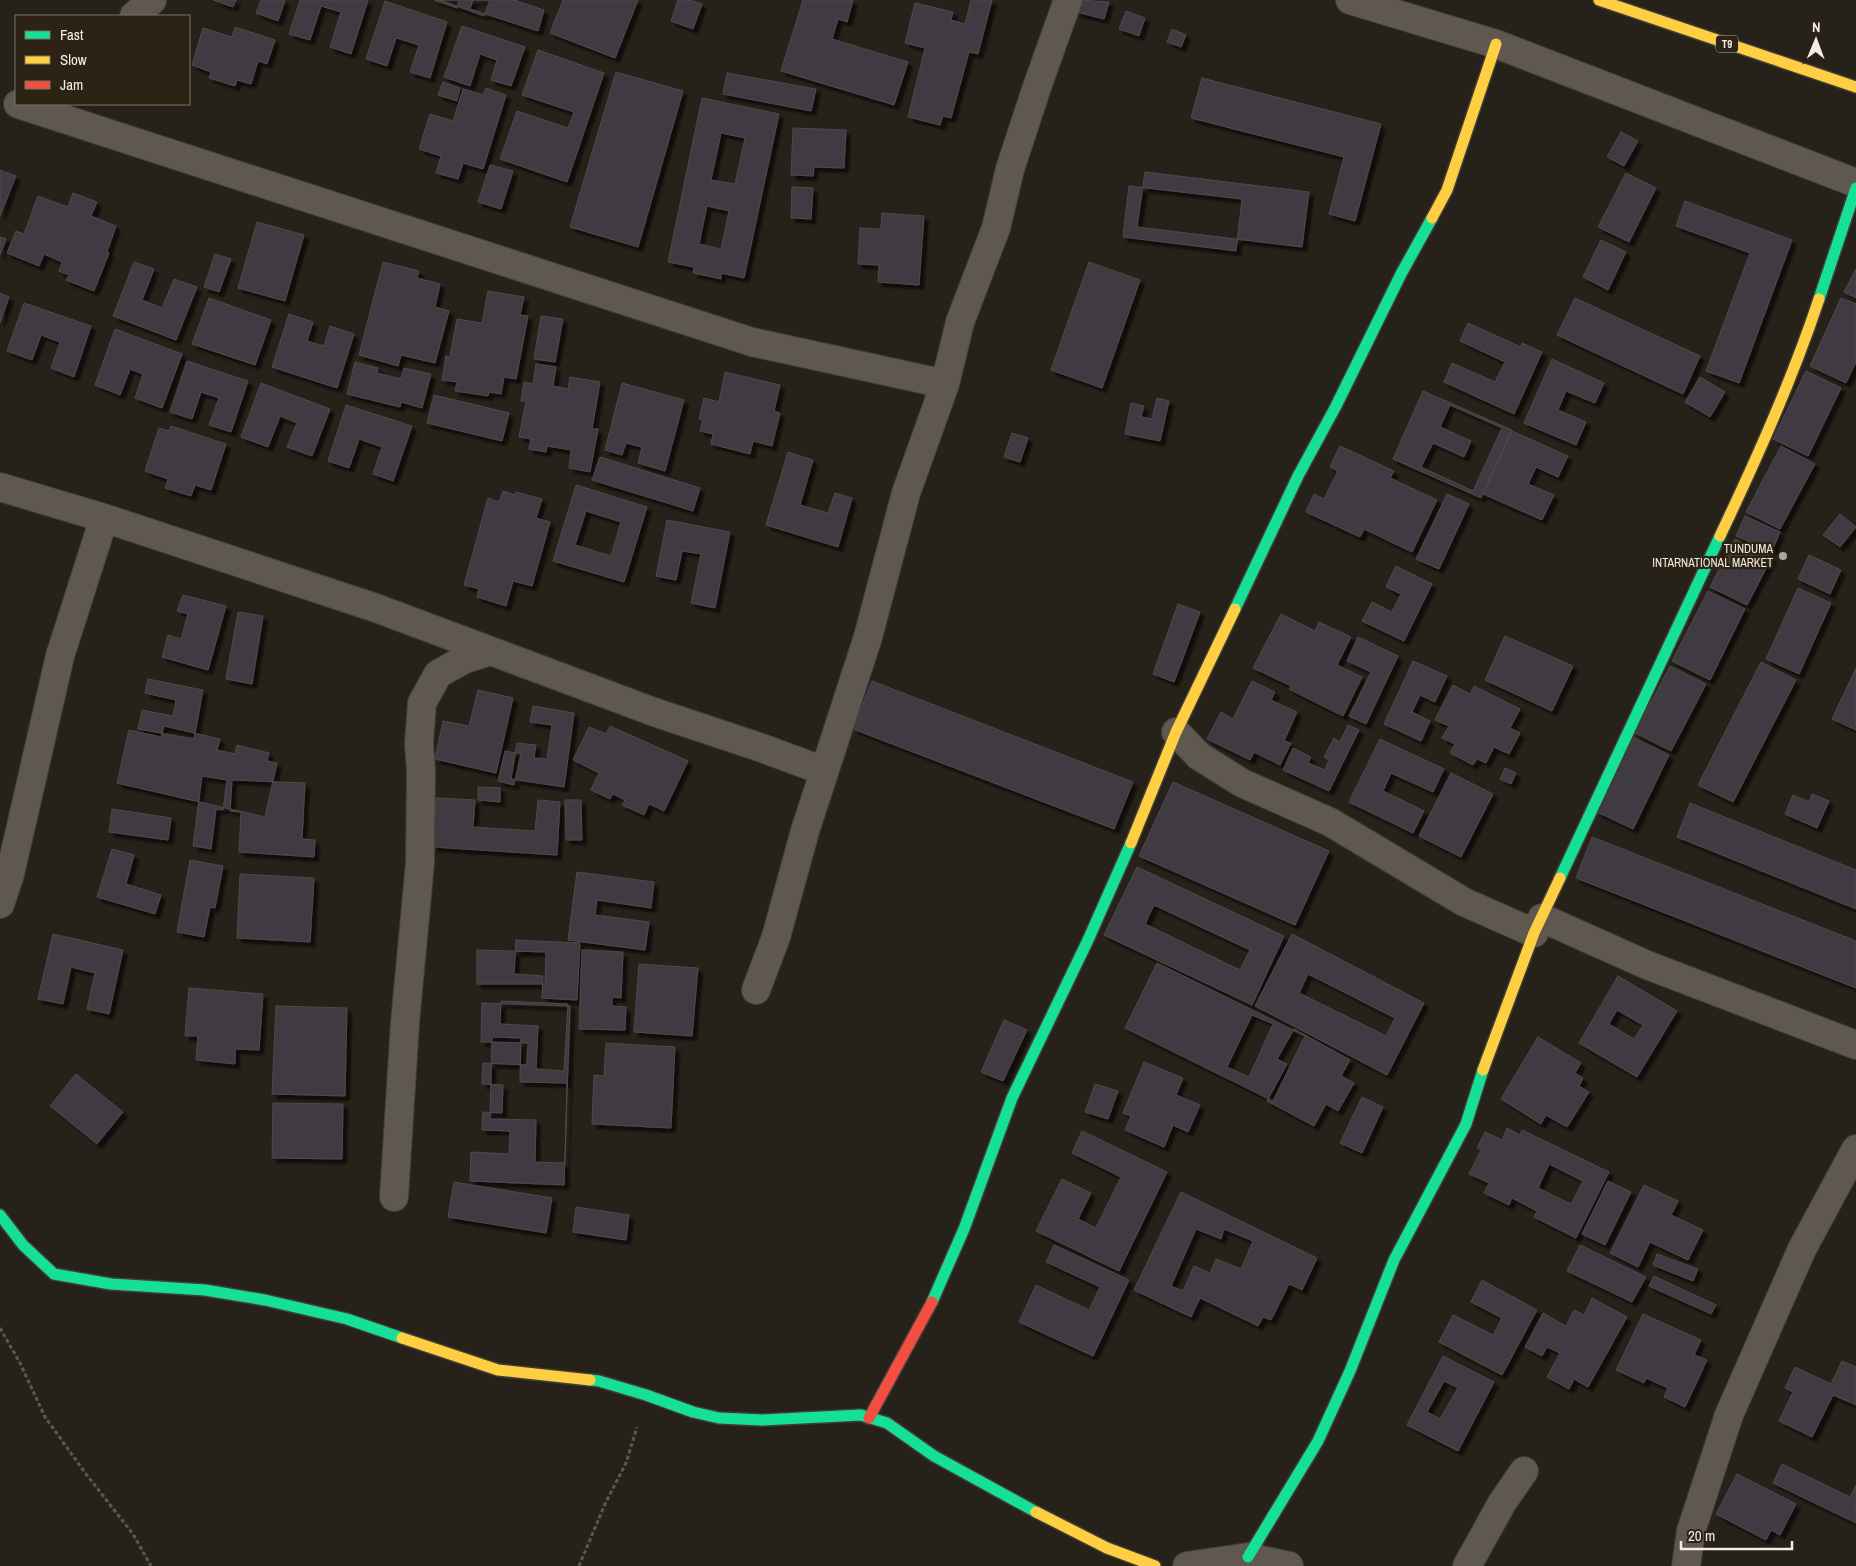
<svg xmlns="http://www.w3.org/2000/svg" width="1856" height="1566" font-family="'Archivo Narrow',sans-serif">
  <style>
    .building { fill: #3f3b42; stroke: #4d4b4a; fill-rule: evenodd; filter: url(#shadow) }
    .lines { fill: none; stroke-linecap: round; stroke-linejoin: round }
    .street-casing { stroke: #423e37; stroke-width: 30 }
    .fast-casing { stroke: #423e37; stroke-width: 14 }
    .slow-casing { stroke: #423e37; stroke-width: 14 }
    .jam-casing { stroke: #423e37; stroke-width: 14 }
    .path { stroke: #5d5750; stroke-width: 3; stroke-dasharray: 4 2.5; stroke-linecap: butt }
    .street { stroke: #5f5850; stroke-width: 28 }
    .fast { stroke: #16e098; stroke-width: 11 }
    .slow { stroke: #ffcf43; stroke-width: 11 }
    .jam { stroke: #f24e42; stroke-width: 11 }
    .poi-dot { fill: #aca69d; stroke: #2c2314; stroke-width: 2 }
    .labels { text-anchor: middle; stroke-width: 4.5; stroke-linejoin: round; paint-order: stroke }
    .shield { fill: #2c2314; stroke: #b8b0a6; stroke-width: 1 }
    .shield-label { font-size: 11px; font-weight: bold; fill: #f4ede4 }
    .poi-label { font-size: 12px; fill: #f4ede4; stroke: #2c2314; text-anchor: end }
  </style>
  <defs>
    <filter id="shadow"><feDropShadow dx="4.5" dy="4.5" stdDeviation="1" flood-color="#0009"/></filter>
  </defs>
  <rect width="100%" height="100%" fill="#26221a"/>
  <path class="building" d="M213 0H236L233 7Z
    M261 0H285L278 21 256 13Z
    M300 0H368L351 54 330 47 341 12 321 6 310 40 289 34Z
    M434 0H459L457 8Z
    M440 0H490L484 16Z
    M473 0H514L544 10 538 31 470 9Z
    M563 0H638L615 58 550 33Z
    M678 0H689L702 4 693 29 671 21Z
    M803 0H853L847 22 838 19 832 39 908 62 894 105 781 71Z
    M971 0H992L978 54 969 52 951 118 943 116 940 125 908 117 925 48 905 43 915 3 953 12 951 20 965 24Z
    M1079 0 1109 2 1104 19 1076 12Z
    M385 1 447 22 430 78 410 72 419 45 396 38 387 66 366 59Z
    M1126 11 1145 18 1139 36 1119 29Z
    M462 26 525 47 511 86 491 80 497 60 480 54 470 86 444 77Z
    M235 27 275 40 267 64 258 61 251 84 237 80 235 86 209 78 211 72 192 65 203 28 232 37Z
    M1172 29 1186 35 1181 47 1167 42Z
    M538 50 604 73 567 182 500 159 517 111 568 128 574 112 522 95Z
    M616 72 683 91 638 247 570 227Z
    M727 73 816 89 811 111 723 94Z
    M1202 78 1381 124 1355 221 1329 214 1344 157 1191 118Z
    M443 82 460 88 457 101 438 95Z
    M486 88 506 95 483 169 463 163 458 179 436 173 441 156 419 149 430 114 453 121 463 89 483 95Z
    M702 98 779 114 744 278 721 273V279L693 273 694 267 668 262ZM721 133 745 138 735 184 711 180ZM707 206 729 211 721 249 699 244Z
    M793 128 846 130 844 168 814 167 813 176 791 175Z
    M1621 132 1638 141 1624 166 1607 157Z
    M490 165 513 171 501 209 478 202Z
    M0 170 16 176 0 216Z
    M1145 172 1309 192 1302 247 1137 227Z
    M1626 173 1656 188 1629 242 1598 227Z
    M1129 186 1242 199 1236 251 1123 237Z
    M792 187 813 188 811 219 791 218Z
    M73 193 97 202 91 216 116 226 107 252 109 253 94 291 66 280 69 275 59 271 62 262 44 254 39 266 7 253 16 231 24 234 38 196 68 207Z
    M1685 201 1792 240 1739 383 1706 371 1750 253 1676 226Z
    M882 213 924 216 919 285 878 282 879 265 858 264 860 228 881 229Z
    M257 222 304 235 285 301 238 288Z
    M0 237 6 239 0 255Z
    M1601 240 1626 252 1608 290 1583 277Z
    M215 254 231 259 219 292 204 287Z
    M134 262 154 269 142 300 162 308 174 279 197 287 176 340 113 316Z
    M383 262 419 271 417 278 440 284 435 307 449 311 435 363 401 355 398 366 359 355Z
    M1089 262 1140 280 1102 388 1051 370Z
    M1856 269V298L1844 292Z
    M488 291 524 297 520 315 528 316 516 379 504 377 501 394 489 392 488 396 455 391 457 382 442 380 446 356 450 357 457 319 482 323Z
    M0 293 9 297 0 323Z
    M209 298 271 320 255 365 192 344Z
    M1575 298 1700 356 1683 394 1557 335Z
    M1841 298 1856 304V362L1846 383 1810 366Z
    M24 303 91 326 74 377 51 368 60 342 41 335 32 360 7 351Z
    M289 314 313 322 307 341 324 346 330 326 354 334 337 388 272 367Z
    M541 316 563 319 555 362 534 359Z
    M1468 323 1521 347 1522 343 1542 352 1514 414 1444 382 1452 363 1495 382 1505 362 1460 341Z
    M115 329 182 354 162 408 135 398 143 374 130 369 120 395 95 385Z
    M1552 359 1604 383 1595 403 1566 391 1558 410 1586 422 1576 445 1524 423Z
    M187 361 248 381 231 432 209 425 219 398 201 392 192 419 170 412Z
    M355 362 378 368 377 373 401 379 404 368 431 374 422 408 401 402 400 407 347 394Z
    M536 364 556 367 553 386 568 389 570 377 600 382 592 429H598L590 472 569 468 571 450 547 446 546 452 529 449 531 439 519 437 526 401H521L524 382 533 384Z
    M1806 371 1841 388 1808 456 1773 439Z
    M725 372 780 385 774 411 780 413 772 446 753 441 750 454 711 444 713 434 700 431 703 420 699 419 704 398 719 402Z
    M1700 377 1725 392 1710 417 1685 402Z
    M261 383 330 409 312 456 287 447 297 423 280 416 268 447 241 437Z
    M622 383 684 400 665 471 638 463 642 447 626 443 622 455 605 450Z
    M1423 391 1512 430 1481 498 1393 459Z
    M434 395 509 413 502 441 427 423Z
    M1157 398 1169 401 1160 441 1125 434 1131 403 1144 406 1141 417 1152 419Z
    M346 405 412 426 393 481 373 474 382 447 359 439 349 468 328 461Z
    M1450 405 1502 428 1473 491 1421 467 1433 443 1464 457 1471 441 1440 427Z
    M171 426 226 444 211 490 195 485 191 496 165 488 168 479 145 471 159 428 169 431Z
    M1512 431 1568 456 1558 477 1536 467 1528 484 1554 495 1542 520 1483 494Z
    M1012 433 1028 438 1020 462 1004 457Z
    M1340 446 1394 471 1390 478 1437 500 1412 552 1364 529 1360 537 1306 512 1314 494 1324 499 1338 471 1330 467Z
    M1781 446 1815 464 1780 529 1746 512Z
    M788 452 813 460 800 505 828 513 835 493 852 498 838 547 766 525Z
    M600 457 700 488 693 511 592 480Z
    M576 485 647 507 624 582 553 561ZM586 511 621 522 611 556 575 545Z
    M503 491 515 495 516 492 542 499 536 518 550 522 532 586 513 581 506 606 477 597 479 589 464 585 488 498 499 502Z
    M1447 494 1469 504 1439 569 1416 559Z
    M1840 514 1856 527 1840 547 1823 535Z
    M1745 516 1780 532 1772 551 1736 536Z
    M667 520 730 532 715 608 691 603 701 554 682 551 676 580 656 576Z
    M1735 539 1772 557 1747 605 1710 587Z
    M1809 555 1841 570 1830 594 1798 579Z
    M1396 566 1432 584 1404 641 1362 621 1372 602 1392 612 1401 594 1386 587Z
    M1798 588 1831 603 1799 674 1766 659Z
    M1708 591 1745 609 1710 680 1672 661Z
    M183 595 226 606 208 670 162 657 168 635 181 639 188 614 177 611Z
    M1178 604 1200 612 1174 682 1153 674Z
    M238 612 263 616 252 684 226 679Z
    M1281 614 1315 631 1319 622 1351 637 1337 665 1362 677 1343 716 1289 689 1291 686 1253 668Z
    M1505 636 1573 666 1552 711 1485 680Z
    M1358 637 1398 656 1366 724 1349 716 1371 672 1347 661Z
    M1413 661 1447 676 1435 702 1420 695 1412 712 1430 721 1421 741 1384 724Z
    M1761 662 1796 680 1733 802 1698 785Z
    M1670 666 1706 684 1671 751 1635 733Z
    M1856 668V730L1832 719Z
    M148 679 203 690 194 739 138 729 142 710 173 716 176 700 145 693Z
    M872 681 1133 782 1114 829 853 729Z
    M1252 681 1275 692 1271 700 1297 712 1284 741 1291 743 1280 765 1254 752 1250 760 1207 739 1221 712 1233 719Z
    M1453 685 1470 694 1474 686 1520 709 1510 728 1520 733 1509 754 1494 747 1486 763 1477 759 1473 765 1450 753 1455 744 1442 738 1449 726 1435 720Z
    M478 690 513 698 496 773 435 759 443 721 469 726Z
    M533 706 574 713 564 787 511 779 517 743 536 745 534 758 547 759 552 725 530 722Z
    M1348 725 1359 730 1329 791 1283 770 1293 748 1311 757 1308 763 1325 770 1329 760 1324 757 1334 738 1340 742Z
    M164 726 220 739 217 750 235 754 237 745 269 753 267 761 277 763 265 817 117 783 129 730 161 737Z
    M610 726 688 761 664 811 649 804 644 815 622 805 625 800 613 794 610 799 591 790 599 773 573 760 589 727 606 734Z
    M1633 737 1669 755 1633 829 1597 812Z
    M1380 739 1444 769 1433 792 1391 773 1383 791 1424 811 1413 833 1349 802Z
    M505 751 521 754 514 785 498 781Z
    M1505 768 1516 773 1511 784 1500 779Z
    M1451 773 1493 794 1461 857 1419 836Z
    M202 776 227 780 223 810 216 809 211 849 193 846Z
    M232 780 305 783 302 839 315 840 314 857 239 852 241 812 230 811Z
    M1173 782 1329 851 1295 925 1139 856Z
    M478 787 500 788V802L478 800Z
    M1812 794 1829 801 1817 828 1785 814 1793 795 1809 802Z
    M436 798 475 800 473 827 535 831 538 800 560 802 557 855 433 847Z
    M565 800H581L582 840H566Z
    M1690 803 1856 870V909L1677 837Z
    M112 809 171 818 168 840 109 832Z
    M1592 837 1856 941V988L1576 878Z
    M112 849 134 855 126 884 161 895 155 914 97 897Z
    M190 860 223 866 215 908 210 907 204 937 177 932Z
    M1137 867 1284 936 1252 1005 1104 935ZM1154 905 1250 950 1240 970 1145 924Z
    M577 872 654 882 651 908 597 900 595 915 649 922 645 950 568 940Z
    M240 874 314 878 310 942 237 938Z
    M53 934 123 950 109 1014 87 1009 95 973 71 967 63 1004 38 999Z
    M1292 934 1424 1003 1387 1075 1255 1006ZM1308 974 1395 1018 1386 1036 1299 993Z
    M516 940 580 943 577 1000 542 998 543 976 514 974Z
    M477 950 546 952 545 984H477Z
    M582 950 623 952 621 998 612 997V1006L626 1007 625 1030 579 1029Z
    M1157 963 1305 1036 1273 1101 1125 1028Z
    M639 964 698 968 692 1036 634 1032Z
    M1618 976 1677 1011 1637 1077 1579 1043ZM1617 1010 1643 1025 1634 1039 1609 1024Z
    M189 988 263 994 259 1050 235 1049V1064L196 1060 198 1036H185Z
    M501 1001 568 1004 564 1071 536 1069 538 1026 500 1024Z
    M482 1003 570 1006 564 1185 470 1181 471 1152 509 1154 510 1131 482 1130 483 1112 502 1113 503 1085 482 1084 483 1063 527 1065 528 1043 481 1042Z
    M276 1006 347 1008 345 1096 272 1094Z
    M1252 1015 1273 1024 1249 1077 1227 1067Z
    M1004 1020 1027 1030 1003 1081 981 1072Z
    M1294 1029 1350 1060 1341 1076 1354 1083 1338 1111 1326 1104 1314 1126 1267 1101 1287 1064 1277 1059Z
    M492 1037 521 1038 520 1082 567 1083 565 1163 535 1162 536 1120 490 1119Z
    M1538 1037 1581 1063 1575 1073 1583 1078 1579 1086 1589 1092 1567 1127 1546 1115 1541 1124 1501 1099Z
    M606 1043 675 1047 671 1128 592 1124 594 1075 604 1076Z
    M1144 1062 1183 1078 1176 1095 1200 1105 1188 1132 1173 1125 1164 1147 1125 1130 1131 1116 1123 1113Z
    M76 1074 123 1112 97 1144 50 1106Z
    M1095 1084 1118 1091 1108 1119 1085 1112Z
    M1362 1097 1383 1107 1362 1153 1340 1143Z
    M273 1103 343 1104 342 1159 272 1158Z
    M1507 1128 1520 1135 1522 1130 1609 1172 1576 1238 1534 1217 1537 1211 1512 1198 1509 1205 1484 1193 1489 1183 1469 1174 1481 1150 1477 1148 1485 1132 1502 1140ZM1549 1164 1583 1181 1571 1204 1538 1188Z
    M1082 1131 1167 1172 1119 1271 1036 1231 1062 1179 1091 1193 1078 1219 1096 1228 1121 1177 1072 1153Z
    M1608 1181 1631 1192 1605 1245 1582 1234Z
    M454 1182 552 1198 546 1233 448 1217Z
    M1644 1185 1678 1201 1671 1215 1703 1230 1688 1260 1650 1242 1638 1267 1610 1253Z
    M1181 1192 1317 1258 1302 1290 1289 1284 1271 1320 1263 1317 1258 1326 1200 1298 1191 1317 1134 1290ZM1196 1229 1221 1239 1224 1229 1253 1241 1241 1269 1216 1259 1210 1273 1194 1266 1183 1291 1171 1286Z
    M576 1207 629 1215 626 1240 573 1232Z
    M1054 1245 1129 1280 1093 1356 1019 1322 1036 1285 1089 1310 1100 1287 1046 1262Z
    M1580 1245 1646 1277 1632 1302 1567 1271Z
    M1657 1254 1698 1269 1693 1281 1653 1265Z
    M1654 1276 1716 1305 1711 1314 1649 1286Z
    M1482 1280 1537 1310 1502 1375 1439 1342 1453 1315 1493 1335 1502 1318 1471 1302Z
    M1592 1298 1627 1317 1588 1387 1574 1379 1569 1389 1547 1377 1560 1353 1547 1347 1542 1356 1525 1347 1543 1313 1566 1326 1574 1310 1584 1315Z
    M1643 1314 1701 1340 1694 1355 1707 1360 1685 1407 1664 1397 1668 1388 1646 1378 1644 1383 1616 1370Z
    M1443 1356 1494 1382 1458 1451 1407 1425ZM1444 1381 1458 1388 1440 1419 1427 1412Z
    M1842 1361 1856 1367V1405L1833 1395 1812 1437 1779 1421 1793 1392 1785 1388 1795 1367 1831 1384Z
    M1782 1464 1850 1497 1856 1485V1523L1773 1483Z
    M1737 1474 1796 1504 1780 1535 1771 1530 1766 1540 1716 1514Z"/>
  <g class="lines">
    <g class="street-casing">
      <path id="street" d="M1350 0 1496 44 1856 183
        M134 16 152 0
        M18 104 752 342 945 384
        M0 487 104 518 376 608 654 712 762 748 824 771
        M1176 732 1199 756 1242 783 1330 822 1464 902 1534 933
        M0 904 10 874 60 656 104 518
        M1542 918 1647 965 1856 1045
        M756 990 776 937 805 831 868 637 906 493 945 384 960 322 996 228 1010 169 1038 84 1068 0
        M394 1197 405 1023 420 863 421 772 419 743 422 703 438 674 465 659 491 651
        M1187 1566 1248 1557 1289 1566
        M1467 1566 1502 1503 1524 1471
        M1686 1566 1691 1531 1729 1415 1802 1249 1856 1149"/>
    </g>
    <g class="fast-casing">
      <path id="fast" d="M1819 299 1856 188
        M1235 609 1298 476 1336 406 1401 274 1432 218
        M1560 878 1720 536
        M0 1215 23 1245 54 1274 111 1284 205 1290 265 1300 347 1319 402 1338
        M932 1302 964 1229 1012 1098 1088 940 1131 843
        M590 1380 599 1381 646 1395 693 1412 719 1418 762 1420 861 1415 887 1423 934 1456 1036 1512
        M1248 1557 1318 1441 1350 1371 1394 1260 1466 1124 1483 1070"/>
    </g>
    <g class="slow-casing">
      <path id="slow" d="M1599 0 1856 87
        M1432 218 1447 190 1496 44
        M1720 536C1757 458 1792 380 1819 299
        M1131 843 1176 732 1235 609
        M1483 1070 1534 933 1560 878
        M402 1338 498 1370 590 1380
        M1036 1512 1107 1548 1155 1566"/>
    </g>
    <g class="jam-casing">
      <path id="jam" d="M869 1418 932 1302"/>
    </g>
    <path class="path" d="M0 1328 20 1363 45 1417 86 1474 133 1534 151 1566
      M579 1566 605 1504 626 1463 637 1427"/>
    <use href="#street" class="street"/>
    <use href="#fast" class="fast"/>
    <use href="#slow" class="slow"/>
    <use href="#jam" class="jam"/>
  </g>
  <circle class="poi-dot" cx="1783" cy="556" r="5"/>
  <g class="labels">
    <rect class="shield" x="1716" y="35.5" width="22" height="17" rx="4"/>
    <g class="shield-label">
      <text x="1727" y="48">T9</text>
    </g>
    <g class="poi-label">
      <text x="1773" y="553">TUNDUMA<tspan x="1773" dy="14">INTARNATIONAL MARKET</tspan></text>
    </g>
  </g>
  <rect x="15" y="15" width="175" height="90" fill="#2c2314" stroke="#7c7467"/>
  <rect x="25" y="31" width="25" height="8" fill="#16e098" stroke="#7c7467"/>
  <text x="60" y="40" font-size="15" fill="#f4ede4">Fast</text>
  <rect x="25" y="56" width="25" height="8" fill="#ffcf43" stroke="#7c7467"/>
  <text x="60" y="65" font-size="15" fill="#f4ede4">Slow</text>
  <rect x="25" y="81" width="25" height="8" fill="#f24e42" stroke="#7c7467"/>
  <text x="60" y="90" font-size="15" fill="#f4ede4">Jam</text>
  <g transform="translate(1816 40) rotate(1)" stroke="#2c2314" stroke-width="4" paint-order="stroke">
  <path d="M0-4L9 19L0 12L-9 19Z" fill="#f4ede4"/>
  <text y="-8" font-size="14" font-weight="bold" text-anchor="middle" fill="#f4ede4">N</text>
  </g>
  <path d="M1681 1541v8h111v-8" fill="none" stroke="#f4ede4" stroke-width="2.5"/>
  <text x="1688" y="1541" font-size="15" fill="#f4ede4" stroke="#2c2314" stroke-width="4" paint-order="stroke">20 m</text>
</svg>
